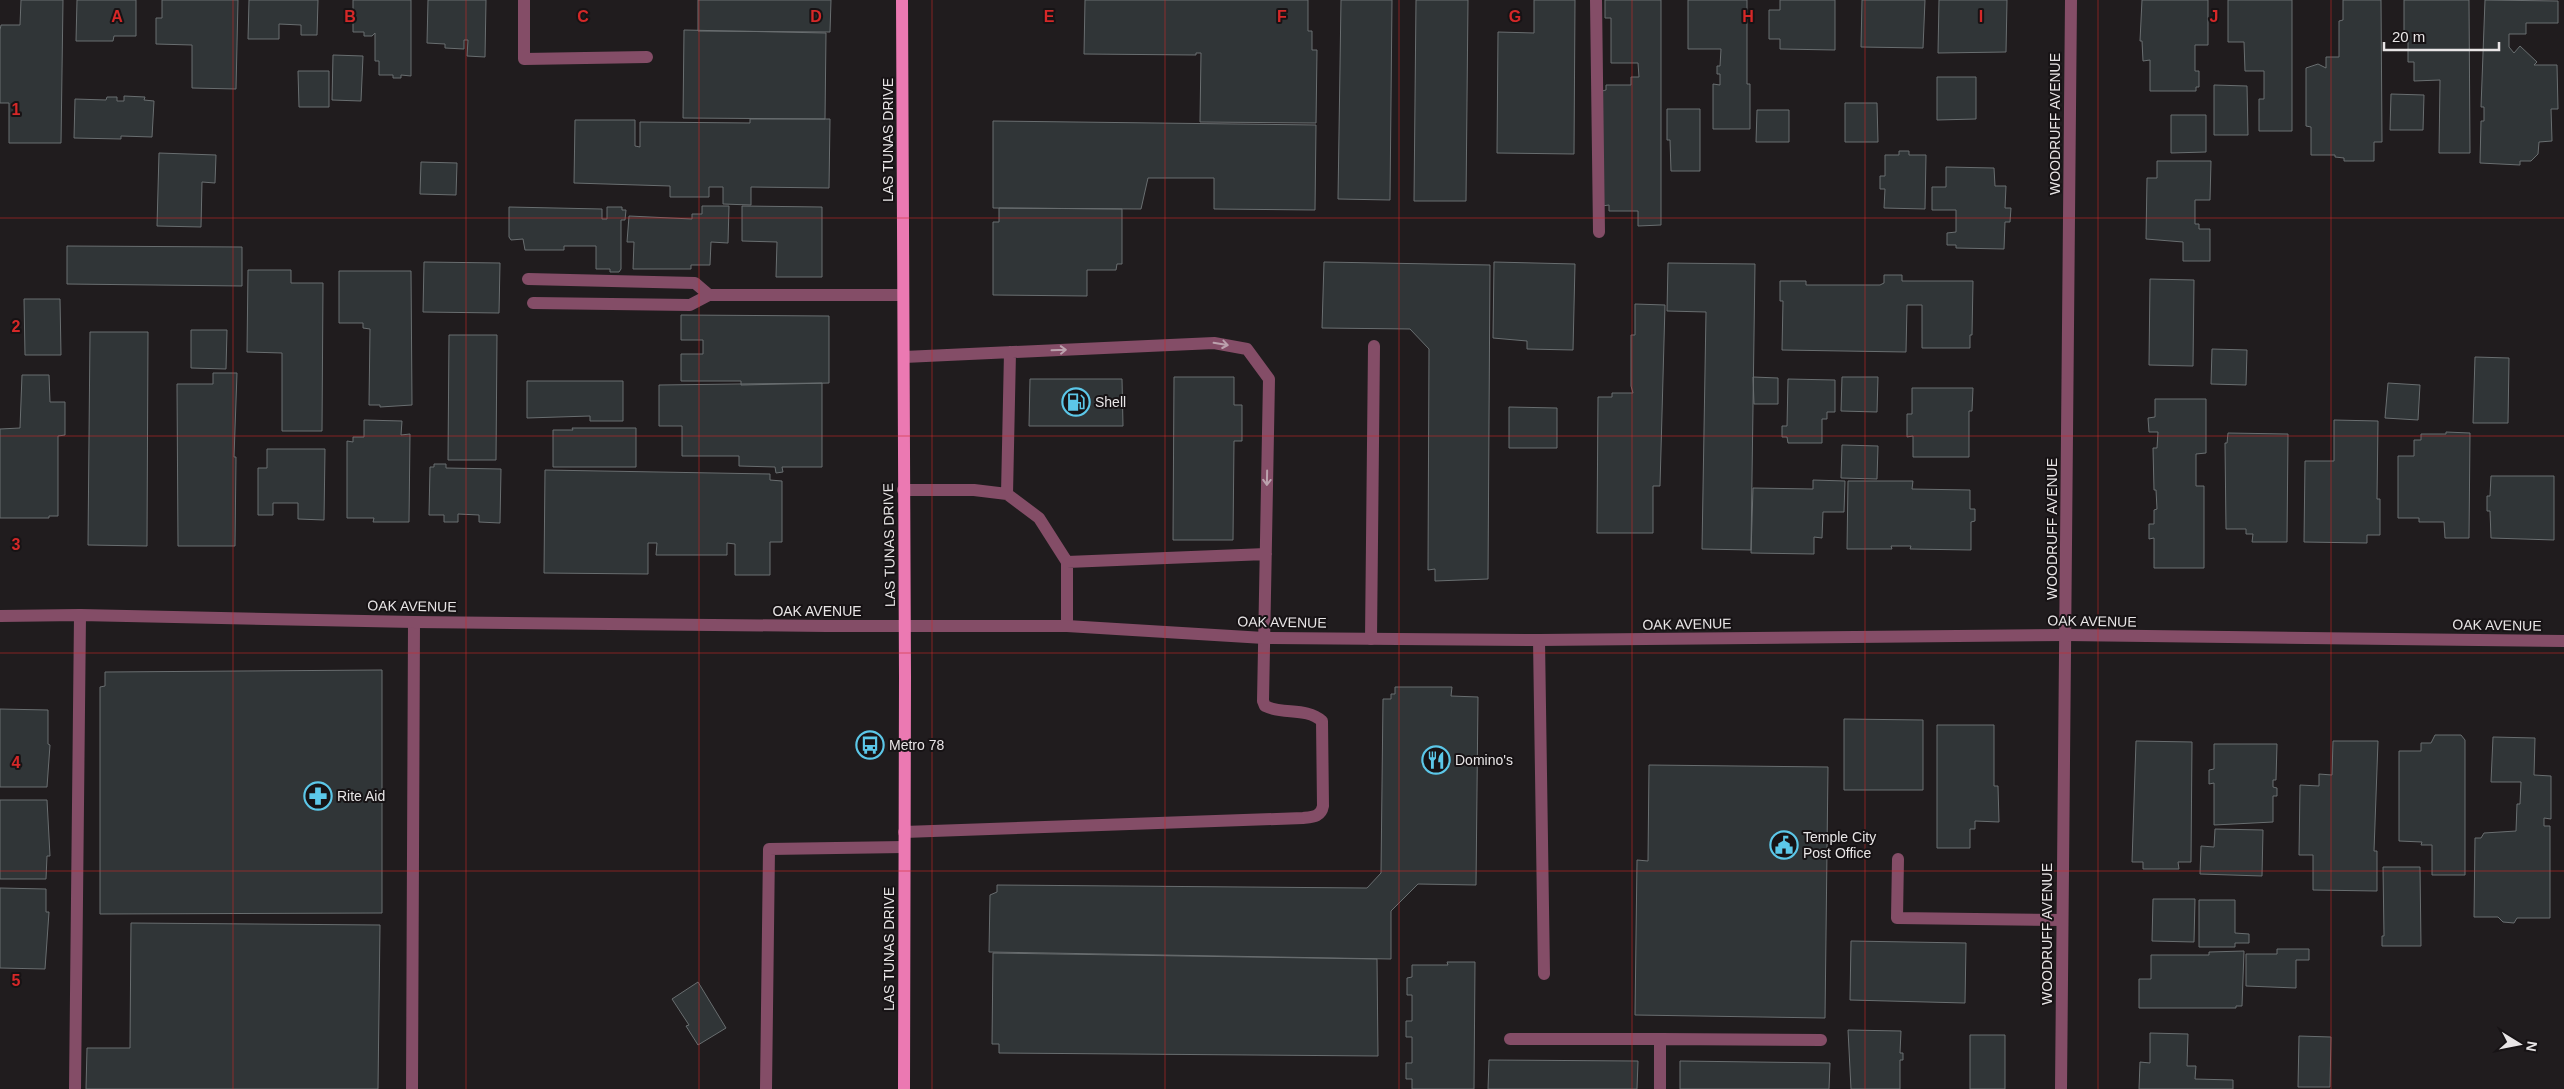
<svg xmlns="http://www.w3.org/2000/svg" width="2564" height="1089" font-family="Helvetica,sans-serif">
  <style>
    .building { fill: #303537; stroke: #696e70 }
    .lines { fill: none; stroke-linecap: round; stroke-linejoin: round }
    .service { stroke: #844d67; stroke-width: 12 }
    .minor { stroke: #844d67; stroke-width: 12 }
    .tertiary { stroke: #844d67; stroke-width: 12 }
    .primary { stroke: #eb79b2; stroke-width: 12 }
    .oneway { stroke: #bba1ad }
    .grid { fill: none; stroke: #d62828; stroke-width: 1; stroke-opacity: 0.55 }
    .labels { text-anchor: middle; stroke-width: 4; stroke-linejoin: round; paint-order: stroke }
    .street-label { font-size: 14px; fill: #e8e5e6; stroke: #171315 }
    .poi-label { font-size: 14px; fill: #e8e5e6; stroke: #171315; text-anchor: start }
    .grid-label { font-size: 16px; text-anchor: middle; font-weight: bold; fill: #d62828; stroke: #171315; stroke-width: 4; stroke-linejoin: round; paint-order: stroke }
  </style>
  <rect width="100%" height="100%" fill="#201c1e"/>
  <path class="building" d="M21 0H63L61 143H9V103H0V30L1 25H20Z
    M77 0H136V36H114L113 41H76Z
    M162 0H238L236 89 192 88V45L156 44V18H162Z
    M249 0H318L317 35H301V25L279 24V39H248Z
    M353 0H411V76L401 75V78H393V75H379V61H375V33L372 36H364V32H353Z
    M428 0H486L485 57 467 56 468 40H464V49L445 48V44L427 43Z
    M698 0H831L830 32 698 31Z
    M1085 0H1308V31H1312V50H1317L1316 123 1200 122 1201 53H1196V55L1084 54Z
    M1341 0H1392L1390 200 1338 199Z
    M1416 0H1468L1466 201H1414Z
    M1534 0H1575L1574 154 1497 153 1498 32 1534 33Z
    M1605 0H1661V225L1638 226V211H1609V205L1602 206V91L1606 90V85H1631V77H1639L1638 63H1611V18H1605Z
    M1688 0H1747V84H1750V129H1713V84L1720 85V74H1717V66H1720L1721 49H1688Z
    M1780 0H1835V50L1780 49V39H1769V10H1780Z
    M1862 0H1925L1923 48 1861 47Z
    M1939 0H2007L2006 52 1938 53Z
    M2142 0H2208V45H2195V71H2199V87H2196V91H2150V60L2143 61 2142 41H2140Z
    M2228 0H2292V131H2259V99H2264V71H2245L2244 42H2228Z
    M2343 0H2381L2382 142H2374V161H2344V158L2335 157V155H2311V127L2306 126V68L2318 64 2326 68V57H2339V21L2343 20Z
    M2404 0H2469L2470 153H2439L2440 80 2414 81V62H2408V41H2404Z
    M2485 0 2558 1V23H2526V34H2509V47L2514 53 2520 46 2537 62 2534 65H2557L2558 109H2551L2552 141 2539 142 2538 154 2531 161H2520V165L2480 163 2481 121H2484V107H2481Z
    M684 30 826 33 825 119 683 118Z
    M333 55 363 56 361 101 332 100Z
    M298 71H329V107H299Z
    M1937 77H1976V119L1937 120Z
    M2214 85 2247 86 2248 135H2214Z
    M2391 94 2424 95 2423 130H2390Z
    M124 96 145 97 144 100 154 101 152 137 121 136V139L74 138 75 99 106 100 107 97H117V101H124Z
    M1845 103H1877L1878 142H1845Z
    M1667 109H1700V171H1671L1670 140H1667Z
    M1757 110H1789V142H1756Z
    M2171 115H2206V152L2171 153Z
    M750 119H830L829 188 751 187V205L723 204V187H709V197H670V186L574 183 575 120H635V146L640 147V122L750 123Z
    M993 121 1316 125 1315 210 1214 209V178H1148L1141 209 993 208Z
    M1899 151H1909V155H1926L1925 209 1884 208 1885 189H1880V176H1885V155H1899Z
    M159 153 216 155 215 183 202 182 201 227 157 226Z
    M2157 161H2211L2210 200H2195V224H2199V229H2210V261H2183V242L2146 239 2147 178H2157Z
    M421 162 457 163 456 195 420 194Z
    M1946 167 1994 168 1995 186H2006L2005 208H2011L2010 222H2005L2004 249 1956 248V245H1947V233L1956 232V210H1932V187H1946Z
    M702 206H729L728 243 711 242 710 265H691V269H633L634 242H627L629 216 692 219V214H702Z
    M742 206 822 207V277H776L777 242 742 241Z
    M509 207 602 209V219H607V207H622V210H626L625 220H621V269L619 272H610V269H596V246H564V250H525L523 239 511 240 509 237Z
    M999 208 1122 209V264H1117L1116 270H1087V296L993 295V222H999Z
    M67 246 242 247V286L67 284Z
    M424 262 500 263 499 313 423 312Z
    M1324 262 1490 265 1488 579 1435 581V569L1428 570 1429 349 1410 329 1322 328Z
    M1494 262 1575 264 1573 350 1527 349V341L1493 338Z
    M1668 263 1755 264 1751 550 1702 549 1706 312 1667 311Z
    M248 270H291V283H323L322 431H282V353L247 352Z
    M339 271H411L412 405 380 407V405H369L370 329 363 328V323H339Z
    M1884 275H1902V281H1973L1972 335H1970V348H1922V305H1907L1906 352 1782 350 1783 301H1780V281H1806V285H1880L1884 283Z
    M2150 279 2194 280 2193 366 2149 365Z
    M24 299H60L61 355H25Z
    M1635 304 1665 305 1660 486H1653V533H1597L1598 397H1612V393H1633L1631 386V335H1635Z
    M681 315 829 316V383L741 385V381H681V354H703V340H681Z
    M191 330H227L226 369 191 368Z
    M90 332H148L147 546 88 545Z
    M449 335H497L496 460H448Z
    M2212 349 2247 350 2246 385 2211 384Z
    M2475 357 2509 358 2508 423H2473Z
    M213 373H237L234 457H236L235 546H178L177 384H213Z
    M22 375H49L50 402H65V435L58 436V516H49V518H0V429L20 428Z
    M1174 377H1234V405H1242V441H1234L1233 540H1173Z
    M1753 377 1778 378V404H1754Z
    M1842 377H1878L1877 412 1841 411Z
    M1030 379H1122L1123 426H1029Z
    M1788 379 1835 380V412H1827V419H1822V443H1788L1787 437H1782V426H1787Z
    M527 381H623V421H590V416L527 418Z
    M822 383V467H782L783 472 776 473 775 467 739 466V456H682V426H659V385Z
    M2388 383 2420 385 2418 420 2385 418Z
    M1912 388H1973L1972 411H1969V457H1913V436L1907 437V414H1912Z
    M2155 399H2206V453L2196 454V486H2204V568H2154V538L2149 539V524H2154V510L2157 509 2156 490H2154L2153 448H2157L2158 432H2149L2148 418 2155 417Z
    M1509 407 1557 408V448H1509Z
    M364 420 402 421 401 435 410 434 409 522H373L374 518H347V441L353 442V437H364Z
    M2334 420 2378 421 2377 499H2380V535H2367V543L2304 542 2305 461H2334Z
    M572 428H636V467H553V430H573Z
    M2446 432 2470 433 2469 538H2445L2444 522H2419V518H2398V456H2414V440H2421V434H2446Z
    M2228 433 2288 434 2287 542H2252L2253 534H2246V529H2226L2225 443H2227Z
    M1842 445 1878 446 1877 479 1841 478Z
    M267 449H325L324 520 298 519V503H273V515H258V468H267Z
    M434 464H446V468L501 469 500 523 479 522V515L458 514V522H444V515H429L430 467H434Z
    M545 470 770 474V480L782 481V542H770V575H735V544L727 543V555H656L657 543H648V574L544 573Z
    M2491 476H2554V540L2491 538 2490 511H2487V496H2490Z
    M1813 480 1845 481 1844 512H1823L1822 538 1814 537V554L1751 553 1753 488 1813 489Z
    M1848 481H1913L1912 489 1970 490V509H1975V521L1971 522V550L1910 549 1911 546H1891L1892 549H1847Z
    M382 670V913L100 914V687L105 686V672Z
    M1395 687H1452L1451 696 1478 697 1476 885 1418 884 1391 911V959L989 952 990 895 997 892V885L1367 888 1381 873 1383 699H1391V694H1395Z
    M0 709 48 710V744L50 745 47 787H0Z
    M1844 719 1923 720V790H1844Z
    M1937 725H1994V786H1998L1999 822 1975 821V829H1970V848H1937Z
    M2435 735H2461L2465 740V875H2432V845H2421L2422 842 2399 841V751H2421V743H2431Z
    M2493 737 2535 738 2534 775 2551 776V819L2544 818V826H2550V918H2517L2514 923 2503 922 2498 917H2474L2475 838H2481L2484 833 2516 831 2517 804H2520L2521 782H2491Z
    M2136 741 2192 742 2191 862H2178L2179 869H2143V862H2132Z
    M2333 741H2378L2374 851H2377V891L2313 890V855H2299L2300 785 2319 786V774L2332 775Z
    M2214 744H2277L2276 780H2273V787L2277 788V796H2273V822L2214 825V783L2209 784V770L2214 769Z
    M1649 765 1828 767 1825 1018 1635 1015 1637 860 1648 861Z
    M0 800H47L50 856H47L46 879H0Z
    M2215 829 2263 830 2262 876 2200 874 2201 846 2214 847Z
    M2383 867H2420L2421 946H2382V936H2384Z
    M0 888 46 889V912H49L45 969 0 968Z
    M2153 899H2195L2194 942 2152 941Z
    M2199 900H2235V933L2249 934V943H2235V947H2199Z
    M131 923 380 925 378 1089H86L87 1048H130Z
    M1851 941 1966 943 1965 1003 1850 1000Z
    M2277 949H2309V960H2296V988L2246 986V954H2277Z
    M2244 951 2242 1006H2236V1008H2139V979H2151V955H2209V952Z
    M993 953 1377 959 1378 1056 999 1053V1044H992Z
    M1447 962H1475L1474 1089H1412V1079H1406V1063H1412V1037H1406V1021H1412V995H1407V978L1412 977V965H1448Z
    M698 982 726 1028 698 1045 686 1026 689 1025 672 999Z
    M1848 1030 1901 1031 1900 1053H1903V1060H1900V1089H1851Z
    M2150 1033 2188 1034 2187 1066H2196L2195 1079 2233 1080V1089H2139L2140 1062 2150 1063Z
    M1970 1035H2005V1089H1970Z
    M2299 1036 2331 1037 2330 1087H2298Z
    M1489 1060 1638 1061 1637 1089H1488Z
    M1680 1061 1830 1063 1829 1089H1680Z"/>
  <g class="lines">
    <path class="service" d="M524 0V59L647 57
      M1596 0 1599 232
      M528 279 695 283 709 295H903
      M533 303 690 305 709 295
      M904 357 1214 343 1247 349 1269 379 1263 701 1265 706C1283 715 1306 707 1322 721L1323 806C1321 817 1313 817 1303 818L904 832
      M903 490H974L1007 494 1039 518 1067 562V626
      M1007 494 1010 352
      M1067 562 1266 554
      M1371 639 1374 346
      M1539 640 1544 974
      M1898 859 1897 918 2062 920
      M1510 1039H1660
      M75 1089 80 615
      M412 1089 414 622
      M766 1089 769 849 904 847
      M1660 1089V1039L1821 1040"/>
    <path class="minor" d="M2061 1089 2071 0"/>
    <path class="tertiary" d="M0 616 80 615 414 622 827 626H1067L1264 638 1539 640 2066 635 2564 641"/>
    <path class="primary" d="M902 0 905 676 904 1089"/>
  </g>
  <defs><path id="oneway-shaft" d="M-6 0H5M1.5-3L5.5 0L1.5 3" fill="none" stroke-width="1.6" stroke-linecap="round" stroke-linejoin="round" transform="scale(1.25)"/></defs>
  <g class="oneway">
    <use href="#oneway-shaft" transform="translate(1221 344) rotate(9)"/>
    <use href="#oneway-shaft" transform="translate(1059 350) rotate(-2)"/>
    <use href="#oneway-shaft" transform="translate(1267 478) rotate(91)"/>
  </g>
  <path class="grid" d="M233 0V1089M466 0V1089M699 0V1089M932 0V1089M1165 0V1089M1399 0V1089M1632 0V1089M1865 0V1089M2098 0V1089M2331 0V1089M0 218H2564M0 436H2564M0 653H2564M0 871H2564"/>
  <defs>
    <g id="fuel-ring" transform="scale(1.4375)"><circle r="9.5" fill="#171315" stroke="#5cc7e8" stroke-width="1.5"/><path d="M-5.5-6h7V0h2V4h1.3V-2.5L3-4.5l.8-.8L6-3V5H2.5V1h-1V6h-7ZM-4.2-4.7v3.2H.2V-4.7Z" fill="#5cc7e8"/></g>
    <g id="bus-ring" transform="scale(1.4375)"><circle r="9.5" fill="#171315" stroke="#5cc7e8" stroke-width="1.5"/><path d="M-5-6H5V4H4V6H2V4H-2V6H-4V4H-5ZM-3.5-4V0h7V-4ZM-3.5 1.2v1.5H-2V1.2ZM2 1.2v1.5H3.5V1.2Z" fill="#5cc7e8"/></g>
    <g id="restaurant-ring" transform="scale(1.4375)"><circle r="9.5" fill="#171315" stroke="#5cc7e8" stroke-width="1.5"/><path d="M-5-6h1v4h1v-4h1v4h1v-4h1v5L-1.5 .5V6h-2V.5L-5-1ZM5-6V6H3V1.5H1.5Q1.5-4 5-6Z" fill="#5cc7e8"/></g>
    <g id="pharmacy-ring" transform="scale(1.4375)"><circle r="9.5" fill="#171315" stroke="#5cc7e8" stroke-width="1.5"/><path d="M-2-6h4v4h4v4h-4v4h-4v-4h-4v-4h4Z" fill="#5cc7e8"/></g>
    <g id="civic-ring" transform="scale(1.4375)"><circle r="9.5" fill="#171315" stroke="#5cc7e8" stroke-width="1.5"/><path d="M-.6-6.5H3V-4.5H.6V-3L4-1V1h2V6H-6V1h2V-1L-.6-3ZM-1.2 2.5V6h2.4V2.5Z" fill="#5cc7e8"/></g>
  </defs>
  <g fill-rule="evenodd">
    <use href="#fuel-ring" x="1076" y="402"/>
    <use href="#bus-ring" x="870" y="745"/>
    <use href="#restaurant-ring" x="1436" y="760"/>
    <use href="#pharmacy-ring" x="318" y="796"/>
    <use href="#civic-ring" x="1784" y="845"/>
  </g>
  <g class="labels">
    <g class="street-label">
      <text transform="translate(2055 124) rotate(-90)" y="5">WOODRUFF AVENUE</text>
      <text transform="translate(888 140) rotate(-90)" y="5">LAS TUNAS DRIVE</text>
      <text transform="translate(2052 529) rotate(-90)" y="5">WOODRUFF AVENUE</text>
      <text transform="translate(889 545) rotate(-91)" y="5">LAS TUNAS DRIVE</text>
      <text transform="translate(412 606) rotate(1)" y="5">OAK AVENUE</text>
      <text x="817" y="616">OAK AVENUE</text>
      <text transform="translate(2092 621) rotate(1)" y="5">OAK AVENUE</text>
      <text transform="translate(1282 622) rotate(1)" y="5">OAK AVENUE</text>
      <text transform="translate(1687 624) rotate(-1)" y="5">OAK AVENUE</text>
      <text transform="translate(2497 625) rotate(1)" y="5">OAK AVENUE</text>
      <text transform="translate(2047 934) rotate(-90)" y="5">WOODRUFF AVENUE</text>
      <text transform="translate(889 949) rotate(-90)" y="5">LAS TUNAS DRIVE</text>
    </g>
    <g class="poi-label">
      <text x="1095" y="407">Shell</text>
      <text x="889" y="750">Metro 78</text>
      <text x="1455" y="765">Domino's</text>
      <text x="337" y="801">Rite Aid</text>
      <text x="1803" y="842">Temple City<tspan x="1803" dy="16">Post Office</tspan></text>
    </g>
  </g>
  <g class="grid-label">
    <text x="117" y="22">A</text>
    <text x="350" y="22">B</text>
    <text x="583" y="22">C</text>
    <text x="816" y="22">D</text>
    <text x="1049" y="22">E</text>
    <text x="1282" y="22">F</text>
    <text x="1515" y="22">G</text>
    <text x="1748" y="22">H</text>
    <text x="1981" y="22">I</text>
    <text x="2214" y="22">J</text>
    <text x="16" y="115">1</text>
    <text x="16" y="332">2</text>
    <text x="16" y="550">3</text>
    <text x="16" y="768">4</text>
    <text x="16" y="986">5</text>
  </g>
  <g transform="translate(2519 1044) rotate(100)" stroke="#171315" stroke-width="4" paint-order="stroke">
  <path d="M0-4L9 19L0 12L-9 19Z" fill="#e8e5e6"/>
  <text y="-8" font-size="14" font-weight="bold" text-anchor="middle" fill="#e8e5e6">N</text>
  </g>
  <path d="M2384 42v8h115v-8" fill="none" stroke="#e8e5e6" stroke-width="2.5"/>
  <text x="2392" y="42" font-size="15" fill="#e8e5e6" stroke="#171315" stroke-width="4" paint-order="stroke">20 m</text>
</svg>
